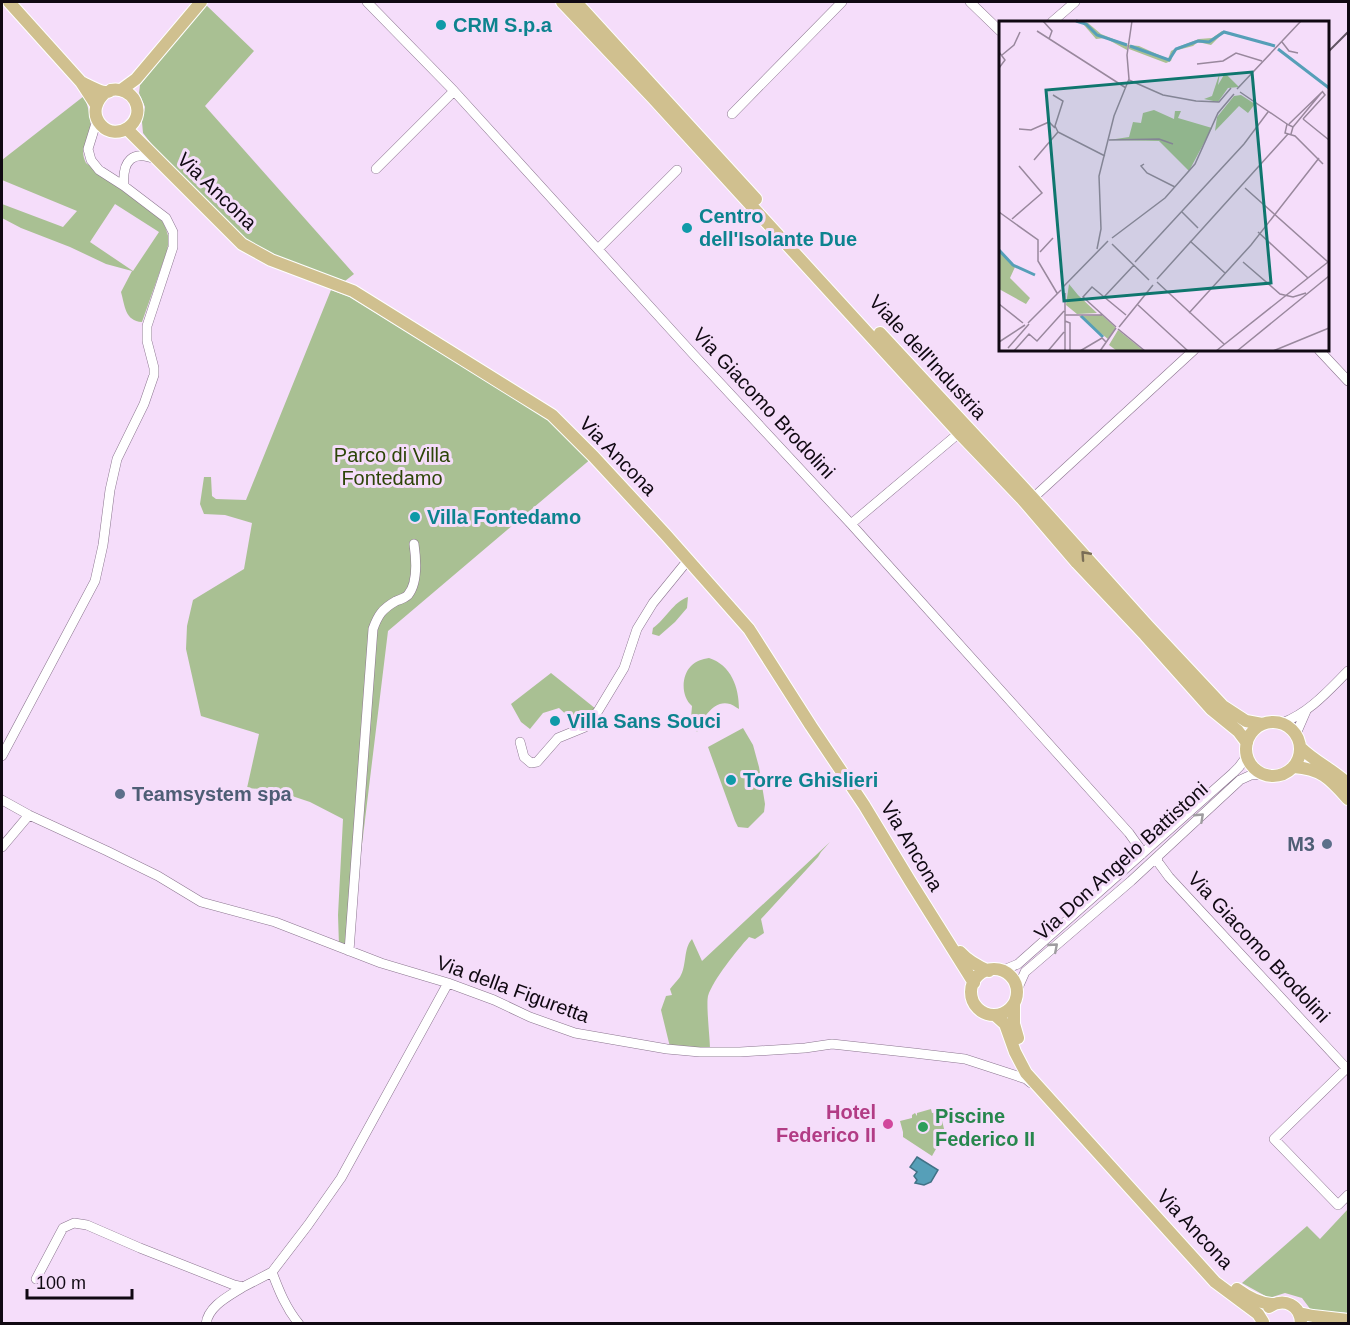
<svg xmlns="http://www.w3.org/2000/svg" width="1350" height="1325" font-family="Helvetica,sans-serif">
  <style>
    .green { fill: #a9c093; fill-rule: evenodd }
    .water { fill: #569fb8; stroke: #417286; stroke-width: 1.5 }
    .lines { fill: none; stroke-linecap: round; stroke-linejoin: round }
    .minor-casing { stroke: #8b758f; stroke-width: 10 }
    .major-casing { stroke: #fff; stroke-width: 14 }
    .minor { stroke: #fff; stroke-width: 9 }
    .major { stroke: #d0c08f; stroke-width: 12 }
    .rail { stroke: #615464; stroke-width: 2 }
    .oneway { stroke: #7a6e57 }
    .oneway2 { stroke: #9f9da0 }
    .culture-dot { fill: #0f9aa8; stroke: #f5ddfa; stroke-width: 2 }
    .service-dot { fill: #5c6f8a; stroke: #f5ddfa; stroke-width: 2 }
    .hotel-dot { fill: #d1479c; stroke: #f5ddfa; stroke-width: 2 }
    .leisure-dot { fill: #2e9e5b; stroke: #f5ddfa; stroke-width: 2 }
    .labels { text-anchor: middle; stroke-width: 6; stroke-linejoin: round; paint-order: stroke }
    .culture-label { font-size: 20px; font-weight: bold; fill: #0d838f; stroke: #f5ddfa; text-anchor: start }
    .street-label { font-size: 20px; fill: #100912; stroke: #f5ddfa }
    .park-label { font-size: 20px; fill: #2d4508; stroke: #f5ddfa }
    .service-label { font-size: 20px; font-weight: bold; fill: #4e5e75; stroke: #f5ddfa; text-anchor: start }
    .hotel-label { font-size: 20px; font-weight: bold; fill: #b23c85; stroke: #f5ddfa; text-anchor: end }
    .leisure-label { font-size: 20px; font-weight: bold; fill: #27864d; stroke: #f5ddfa; text-anchor: start }
    .inset-river { fill: none; stroke: #569fb8; stroke-width: 3 }
    .inset-road { fill: none; stroke: #99889d; stroke-width: 1.5 }
    .view { fill: #0f766e; fill-opacity: 0.15; stroke: #0f766e; stroke-width: 3 }
    .inset-edge { fill: none; stroke: #100912; stroke-width: 3 }
  </style>
  <rect width="100%" height="100%" fill="#f5ddfa"/>
  <path class="green" d="M205 4 254 51 205 106 354 274 345 281 267 253 245 239 153 146 143 133 142 122 145 107 139 93 140 85Z
    M84 96C88 106 92 120 90 130 87 145 79 148 86 163L162 220 166 229 169 239 167 251 142 322C125 321 125 306 121 292L132 271 106 264 70 247 21 228 2 218V204L63 227 77 211 2 180V160ZM115 204 159 232 133 271 90 242Z
    M331 290 350 297 549 420 592 458 388 631 349 951 339 946 338 915 343 819 310 802 274 790 247 788 259 734 201 716 186 649 187 626 193 600 244 569 252 523 225 515 204 514 200 504 204 477H211L212 496 216 499 246 500Z
    M688 597 687 608 675 622 659 636 652 634 653 628C666 619 673 602 688 597Z
    M709 658C731 665 739 687 739 709 739 709 731 704 730 704 713 699 702 720 697 732L691 718 692 706C681 697 681 676 691 666 696 661 702 659 709 658Z
    M551 673 596 709 586 722 573 728 568 724 571 719 559 708 543 713 530 729 521 722 511 704Z
    M743 728 753 745 759 767 765 804 764 812 748 828 738 827 735 821 708 747Z
    M830 842 821 852 818 857 761 919 764 933 755 939 749 937C737 950 713 980 708 996 706 1006 710 1038 710 1049L670 1047 661 1010 666 996 672 995 670 989C673 985 677 981 680 977 687 966 683 949 692 939L702 961Z
    M931 1109 932 1113 940 1112 945 1133 932 1156 903 1137V1132L900 1121 912 1118V1115L915 1113 917 1116V1113Z
    M1348 1209V1313L1311 1310 1302 1298 1285 1293 1269 1298 1242 1283 1307 1226 1320 1239Z"/>
  <path class="water" d="M917 1157 938 1170 931 1182 924 1185 915 1183 917 1180 914 1176 917 1172 910 1167Z"/>
  <g class="lines">
    <g class="minor-casing">
      <path id="minor" d="M367 2 454 91 693 354 851 524 1129 833 1139 847 1142 854
        M970 2 1000 31
        M1052 22 1075 2
        M732 114 842 2
        M376 169 454 91
        M124 186C122 161 132 149 157 160
        M598 249 677 170
        M1319 350 1348 381
        M1033 498 1194 350
        M851 524 959 433
        M1282 723C1309 713 1328 691 1348 671
        M1296 734 1306 711
        M520 742 524 757 531 763 537 762 558 738 585 727 598 711 624 668 637 629 653 603 688 560
        M2 756 95 581 103 545 110 490 117 459 144 404 154 375V368L147 341V326L173 247V232L166 218 124 186 99 170 91 160 88 149 97 120
        M2 800 29 815 107 851 158 876 201 902 275 922 381 963 448 983 494 1000 530 1017 575 1033 667 1049 700 1052H740L805 1048 832 1044 914 1053 965 1059 1005 1072 1026 1079 1031 1083
        M2 847 29 815
        M1157 857 1158 862 1169 877 1347 1069
        M349 951 373 629C378 615 382 609 396 601 399 600 406 597 408 595 418 583 416 558 414 544
        M1001 971 1018 964 1233 773 1239 767 1247 756
        M1017 990 1025 972 1131 881 1240 780 1251 775 1262 774
        M1348 1067 1274 1139 1338 1205 1348 1195
        M36 1279 63 1228 74 1223 87 1225 140 1248 234 1285 243 1287 272 1272
        M206 1324C208 1306 229 1296 243 1287
        M299 1324C286 1308 279 1291 272 1272L308 1225 341 1178 448 983"/>
    </g>
    <g class="major-casing">
      <path id="major" d="M9 2 81 82 96 105
        M562 2 653 98 959 433 1023 500 1077 563 1145 635 1211 709 1238 731 1247 743
        M576 2 756 199
        M81 82C86 84 101 93 107 92 108 92 110 91 111 90 121 88 131 93 135 101 146 122 117 143 101 125 91 114 96 100 106 92
        M121 90 136 79 201 2
        M127 129 242 244 271 260 353 291 552 415 594 457 666 535 749 629 811 726 864 805 910 881 974 983
        M880 333 1033 498 1148 626 1223 706 1246 721 1262 724
        M1246 749a27 27 0 1 1 54 0a27 27 0 1 1-54 0Z
        M1301 748C1315 762 1334 770 1348 784
        M1294 767C1322 769 1330 779 1348 799
        M960 952C968 961 977 966 989 971
        M971 992a23 23 0 1 1 46 0a23 23 0 1 1-46 0Z
        M1014 1005V1024L1018 1038
        M995 1015 1005 1024 1015 1052 1026 1073 1215 1282 1258 1314 1263 1322
        M1237 1289C1248 1297 1260 1304 1274 1304
        M1269 1307C1284 1297 1301 1305 1301 1324
        M1299 1313 1313 1316 1348 1320"/>
    </g>
    <use href="#minor" class="minor"/>
    <use href="#major" class="major"/>
    <path class="rail" d="M1328 52 1348 32"/>
  </g>
  <defs><path id="oneway-chevron" d="M-2-3.5L2.5 0L-2 3.5" fill="none" stroke-width="1.6" stroke-linecap="round" stroke-linejoin="round" transform="scale(1.5)"/></defs>
  <use class="oneway" href="#oneway-chevron" transform="translate(1085 555) rotate(-132)"/>
  <g class="oneway2">
    <use href="#oneway-chevron" transform="translate(1200 817) rotate(-43)"/>
    <use href="#oneway-chevron" transform="translate(1054 947) rotate(-41)"/>
  </g>
  <g class="culture-dot">
    <circle cx="441" cy="25" r="6"/>
    <circle cx="687" cy="228" r="6"/>
    <circle cx="415" cy="517" r="6"/>
    <circle cx="555" cy="721" r="6"/>
    <circle cx="731" cy="780" r="6"/>
  </g>
  <g class="service-dot">
    <circle cx="120" cy="794" r="6"/>
    <circle cx="1327" cy="844" r="6"/>
  </g>
  <circle class="hotel-dot" cx="888" cy="1124" r="6"/>
  <circle class="leisure-dot" cx="923" cy="1127" r="6"/>
  <g class="labels">
    <g class="culture-label">
      <text x="453" y="32">CRM S.p.a</text>
      <text x="699" y="223">Centro<tspan x="699" dy="23">dell'Isolante Due</tspan></text>
      <text x="427" y="524">Villa Fontedamo</text>
      <text x="567" y="728">Villa Sans Souci</text>
      <text x="743" y="787">Torre Ghislieri</text>
    </g>
    <g class="street-label">
      <text transform="translate(217 191) rotate(44)" y="7">Via Ancona</text>
      <text transform="translate(928 357) rotate(47)" y="7">Viale dell'Industria</text>
      <text transform="translate(764 403) rotate(47)" y="7">Via Giacomo Brodolini</text>
      <text transform="translate(618 456) rotate(46)" y="7">Via Ancona</text>
      <text transform="translate(912 846) rotate(59)" y="7">Via Ancona</text>
      <text transform="translate(1121 861) rotate(-42)" y="7">Via Don Angelo Battistoni</text>
      <text transform="translate(1259 947) rotate(47)" y="7">Via Giacomo Brodolini</text>
      <text transform="translate(513 989) rotate(20)" y="7">Via della Figuretta</text>
      <text transform="translate(1195 1229) rotate(47)" y="7">Via Ancona</text>
    </g>
    <g class="park-label">
      <text x="392" y="462">Parco di Villa<tspan x="392" dy="23">Fontedamo</tspan></text>
    </g>
    <g class="service-label">
      <text x="132" y="801">Teamsystem spa</text>
      <text x="1315" y="851" text-anchor="end">M3</text>
    </g>
    <g class="hotel-label">
      <text x="876" y="1119">Hotel<tspan x="876" dy="23">Federico II</tspan></text>
    </g>
    <g class="leisure-label">
      <text x="935" y="1123">Piscine<tspan x="935" dy="23">Federico II</tspan></text>
    </g>
  </g>
  <g transform="translate(999 21)">
    <rect width="330" height="330" fill="#f5ddfa"/>
    <path d="M74 0 89 2 102 13 129 24 128 29 106 17 97 18 84 3ZM223 10 263 22 224 12 212 24 199 21 194 25 175 30 172 40 167 42 130 28V24L140 25 169 38 172 30 179 26 200 18 213 17ZM221 51 219 64 226 52 240 66 229 67 219 81 205 78 213 75ZM242 74 256 83 249 92 240 85 216 110 218 96 235 75ZM155 89 175 98 176 90H182L179 97 213 107 190 150 160 120 110 119 130 116 134 101 142 102 144 92ZM0 228 16 246 11 257 31 277 27 283 0 268ZM70 263 79 274 98 292 78 293 67 284ZM103 294 117 307 109 318 80 295ZM119 309 145 330H118L110 324Z" fill="#a9c093"/>
    <path class="inset-river" d="M77 0 87 3 98 14 128 24M131 25 170 39 177 28 199 20 210 21 225 11 276 25M279 28 330 67M0 229 14 244 36 254M82 295 104 316"/>
    <path class="inset-road" d="M44 0 53 10 50 18M38 10 127 67M283 21 290 30 299 32M0 31 6 39 0 47M3 34 15 24 21 11M198 43 224 40 237 32 263 40M130 59 164 74 197 80 220 81 232 67M238 68 302 0M241 71 288 103M54 74 64 80 56 105 59 111M304 98 326 74 323 70M304 98 330 119M290 103 323 71 294 106M20 108 32 109 50 101 56 107M292 113 294 106 288 103 286 112 296 115 324 143M110 119 160 118 174 123M35 139 59 111 106 135M145 143 142 145 148 152 176 166M0 191 39 219V240L58 272M183 191 199 207M13 198 43 172 20 145M259 211 309 257M113 217 166 177 196 143 219 92 235 73M191 220 226 252M113 223 150 259M98 228 102 208 100 155 115 95 130 58 128 34 133 0M41 231 54 217M136 241 245 123 269 91M244 241 281 273 294 276 307 272M158 258 289 113M158 261 225 323M64 266 109 220M105 276 135 244M0 283 24 302M139 284 189 330M190 292 252 224 320 137M66 294H103M66 300 71 302V330M29 302 62 269M117 306 84 276 93 266 127 294M120 306 154 264M119 308 146 330M0 321 26 304M9 327 30 303M15 330 30 313 38 320 65 290M49 330 65 311M66 330V272M81 330 103 317 107 321M101 330 117 307M217 330 329 241 246 167M238 330 330 255M274 330 330 307"/>
    <path class="view" d="M253 51 272 262 65 280 47 69Z"/>
    <rect width="330" height="330" class="inset-edge"/>
  </g>
  <rect width="1350" height="1325" fill="none" stroke="#100912" stroke-width="6"/>
  <path d="M27 1289v9h105v-9" fill="none" stroke="#100912" stroke-width="3"/>
  <text x="36" y="1289" font-size="18" fill="#100912" stroke="#f5ddfa" stroke-width="4.5" paint-order="stroke">100 m</text>
</svg>
